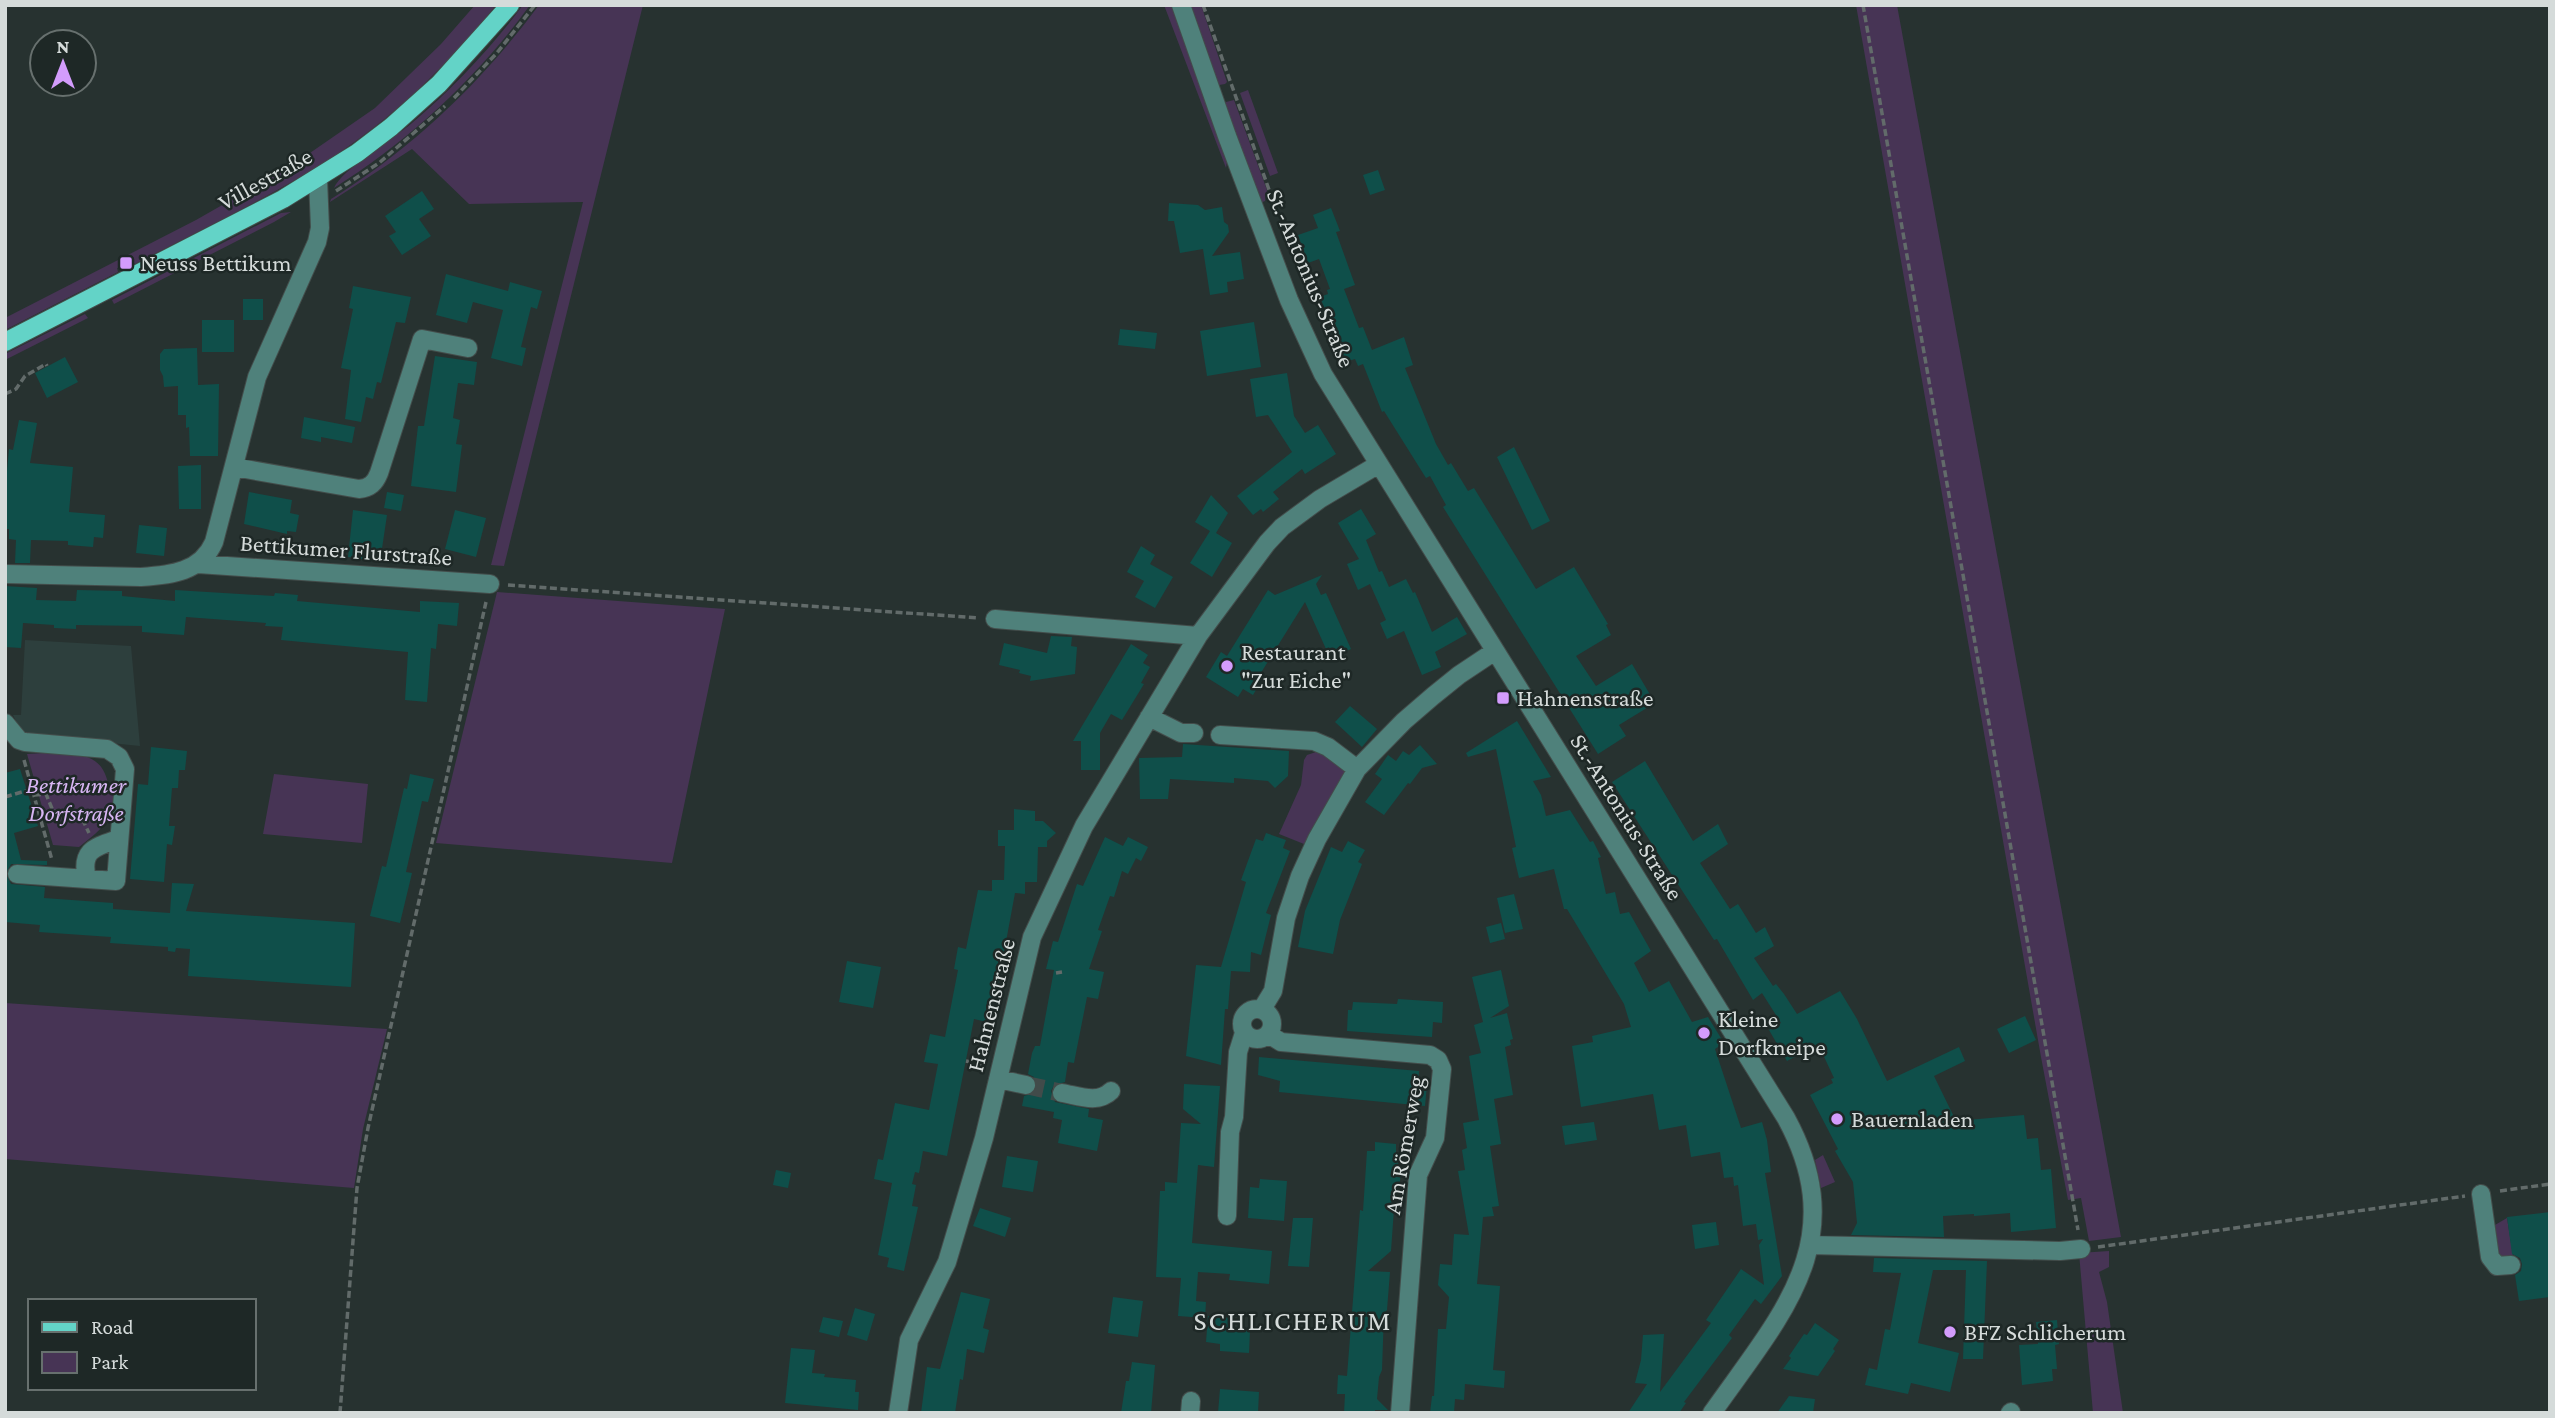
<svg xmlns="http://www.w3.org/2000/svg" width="2555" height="1418" font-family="'Crimson Pro',serif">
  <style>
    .built { fill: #2d3f3d }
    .green { fill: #473455 }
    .building { fill: #0f4f4a }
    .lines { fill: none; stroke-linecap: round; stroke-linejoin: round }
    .minor-tunnel { stroke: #414b4a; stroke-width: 18; stroke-dasharray: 18 9; stroke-linecap: butt }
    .minor-casing { stroke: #434d4b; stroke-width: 20 }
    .major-casing { stroke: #434d4b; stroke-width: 20 }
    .path { stroke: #626b6a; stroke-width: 3.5; stroke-dasharray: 7 3.5; stroke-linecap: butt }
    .minor { stroke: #4f817b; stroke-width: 18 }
    .major { stroke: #63d3c7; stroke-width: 18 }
    .poi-dot { fill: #d39cfc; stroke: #1e2826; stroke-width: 2.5 }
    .labels { text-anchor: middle; stroke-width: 5; stroke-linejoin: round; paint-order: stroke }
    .street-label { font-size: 24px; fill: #d5dbda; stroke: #1e2826 }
    .poi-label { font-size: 24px; fill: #d5dbda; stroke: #1e2826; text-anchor: start }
    .park-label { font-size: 24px; font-style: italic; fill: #d8b6f4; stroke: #1e2826 }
    .quarter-label { font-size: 28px; letter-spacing: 2px; fill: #d5dbda; stroke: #1e2826 }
  </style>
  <rect width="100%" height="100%" fill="#273230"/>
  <path class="built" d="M25 640 131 646 140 746 22 734 13 715H21Z"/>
  <path class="green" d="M475 5H496C448 65 392 119 328 160 267 199 200 230 135 264L131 261 117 268 118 272 5 330V318L196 220 294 164 375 108 441 44Z
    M523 5H530C478 77 409 141 334 188 341 170 395 138 412 123 453 88 491 48 523 5Z
    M539 5H643L504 566 491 565 583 202 469 204 412 149 330 202 331 199C413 148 482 82 539 5Z
    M1164 5H1171L1227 162 1226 168Z
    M1191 5H1201L1227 82 1225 84 1219 85Z
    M1856 5H1897L2121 1237 2089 1241 2081 1198 2068 1200 2041 1057Z
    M1248 90 1278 173 1270 176 1240 93Z
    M1234 100 1267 190 1265 201 1260 203 1226 105V102Z
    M291 212 274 222 114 304 112 300 281 213Z
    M85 314 88 318 5 360V354Z
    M497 592 725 609 672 863 436 843Z
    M1319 751 1348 768 1311 843 1304 844 1279 834 1301 785 1304 760 1307 755Z
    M63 752C86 756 102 757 108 783 109 788 115 792 116 797 120 816 92 837 79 847L53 845 27 754Z
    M274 774 368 784 362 843 263 834Z
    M5 1003 387 1029 363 1129 354 1188 5 1159Z
    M1823 1155 1835 1182 1821 1188 1815 1160Z
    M2507 1218 2513 1256 2503 1257 2499 1253 2495 1225Z
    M2109 1251V1267L2099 1272 2107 1302 2123 1413H2093L2079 1253Z"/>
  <path class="building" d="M1378 170 1385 190 1370 195 1363 175Z
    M422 191 434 209 419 219 431 236 402 255 389 236 396 232 385 216Z
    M1169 203 1198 205 1205 210 1222 207 1224 222 1228 225 1229 232 1212 256 1240 252 1244 279 1227 282 1228 292 1210 295 1203 249 1180 253 1174 221H1168Z
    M1331 208 1340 231 1336 232 1355 285 1344 289 1359 328 1363 327 1372 350 1404 337 1413 365 1405 368 1436 444 1448 465 1451 463 1468 491 1474 488 1536 589 1574 567 1608 624 1606 625 1611 635 1576 656 1596 686 1632 664 1655 703 1619 725 1626 736 1598 754 1443 507 1446 505 1430 476 1426 478 1384 411 1382 412 1363 364 1358 366 1355 359 1345 362 1320 297 1328 294 1327 290 1330 289 1319 259 1308 263 1298 235 1318 228 1313 215Z
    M446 274 508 291 510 282 542 291 537 309 531 307 521 347 526 348 522 366 491 358 503 310 473 302 467 323 436 315Z
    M353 286 411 297 405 323 396 322 381 383 377 382 373 399 366 397 361 422 345 419 351 370 341 368 353 309 349 308Z
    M243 299H263V320H243Z
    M202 320H234V352H202Z
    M1254 322 1261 367 1207 376 1200 331Z
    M1120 329 1157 333 1155 349 1118 345Z
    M197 348 198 385 219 384 218 456H190L189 427 186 428V415H178V386L164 387 163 376 160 370V354L164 349Z
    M435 356 477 362 474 385 458 383 453 418 460 420 456 444 462 445 456 492 411 486 418 426H424Z
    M65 357 78 382 47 398 35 373Z
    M1287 373 1294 416 1305 433 1318 425 1336 454 1305 474 1302 469 1273 492 1279 499 1263 512 1261 509 1253 515 1237 496 1292 452 1268 415 1256 417 1250 379Z
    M304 417 355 427 352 443 321 437V442L301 438Z
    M19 420 37 423 30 463 73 467 69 512 105 515 103 538 94 537 93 547 68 545V541L31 540 30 563H15L16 540 9 539V529H5V493L9 449 13 450Z
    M1514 447 1550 521 1532 530 1497 457Z
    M201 465V509H179L178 466Z
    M249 492 292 500 290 513 299 515 296 532 287 531V534L244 524Z
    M387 492 404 495 401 511 384 508Z
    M1211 495 1228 513 1216 533 1232 543 1212 577 1190 563 1210 531 1195 522Z
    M1361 509 1376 534 1366 540 1379 572 1382 571 1389 587 1406 579 1413 593 1415 592 1432 632 1457 617 1467 634 1435 652 1441 667 1422 675 1404 631 1387 639 1380 623 1386 620 1370 584 1358 590 1347 564 1359 559 1338 523Z
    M353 510 387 515 380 562 348 557Z
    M455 510 486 518 476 557 445 549Z
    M139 525 167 528 164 556 136 553Z
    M1141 546 1155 555 1150 564 1173 577 1155 608 1135 597 1144 581 1127 572Z
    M1322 575 1316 584 1321 595 1326 593 1351 649 1330 658 1305 602 1259 676 1263 678 1253 695 1243 689 1238 697 1206 677 1221 652 1227 656 1268 590 1275 595Z
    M5 586 37 588 36 600 76 601 77 590 122 591V596L175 601V590L274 596 275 593 298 595 297 601 420 612V601L459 603 457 626 438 624 436 649 431 648 427 702 405 700 408 652 281 640 283 627 265 626 266 623 186 617 184 635 142 632V626L76 625V629L54 628V625L23 623 21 648 5 647Z
    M1051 636 1072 637 1071 646 1077 647 1075 674 1030 681 1031 676 1019 673 1020 670 999 665 1004 643 1047 653Z
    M1131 644 1148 655 1143 663 1150 667 1141 683 1144 684 1122 720 1111 714 1100 733V770H1081V741H1073Z
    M1350 706 1377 729 1362 747 1335 722Z
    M1517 721 1551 777 1533 781 1541 795 1546 816 1570 810 1590 842 1593 841 1601 857 1598 858 1606 894 1615 892 1620 914 1629 912 1651 951 1634 963 1649 992 1669 981 1692 1022 1708 1017 1724 1043 1715 1049 1741 1128 1762 1122 1767 1140 1771 1172 1765 1173 1782 1276 1761 1304 1755 1299 1729 1335 1732 1338 1684 1402 1686 1403 1679 1413H1628L1647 1384 1635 1383 1641 1360 1643 1335 1664 1334 1660 1392 1711 1323 1706 1320 1741 1269 1764 1285 1759 1245 1763 1239 1758 1240 1756 1224 1743 1226 1738 1185 1734 1186 1733 1177 1724 1178 1720 1152 1691 1157 1686 1125 1659 1130 1653 1094 1581 1107 1572 1046 1593 1042 1592 1036 1631 1027 1624 1004 1567 909H1564L1554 869 1519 878 1512 848 1516 847 1496 749 1468 757 1466 753Z
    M1183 744 1289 751 1288 776 1275 788 1268 781 1234 778V783L1170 779 1168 799H1140L1139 758 1182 757Z
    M1420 745 1437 764 1422 768 1410 784 1408 783 1384 815 1365 802 1382 779 1375 774 1388 755 1396 761 1403 751 1409 755Z
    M151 747 187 751 185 770H179L178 788H172L169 826H175L172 845 167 844 164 882 130 879 138 784 148 785Z
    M1645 761 1693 841 1718 824 1728 844 1700 863 1730 909 1738 904 1756 933 1765 927 1774 946 1754 958 1773 986 1776 984 1784 994 1797 1014 1840 991 1857 1019 1887 1081 1959 1047 1965 1061 1934 1076 1956 1121 2024 1115 2027 1139 2038 1138 2041 1170 2051 1169 2056 1228 2011 1232 2010 1213 1974 1216V1214L1943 1216 1944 1237 1851 1235 1857 1223 1853 1182 1835 1151 1838 1149 1810 1095 1833 1083 1831 1079 1834 1078 1818 1044 1787 1061 1769 1030 1781 1023 1762 993 1753 1000 1717 939 1714 940 1612 782Z
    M20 769 38 826 14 833 21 860 47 861V865L11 864 6 874 11 884 45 887 44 898 113 903V909L170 913 172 883 194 884 186 911 355 923 351 987 188 976 190 949 176 948 175 952 168 951V947L110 943 111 937 39 932 40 925 5 922V773Z
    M410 774 434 779 428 802 422 801 406 872 412 873 400 923 370 916 382 866 386 867 404 788 407 789Z
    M1014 809 1035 811V821H1043L1056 833 1047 841V847H1038L1037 882H1025V894L1015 893 991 1023 974 1019 947 1156 923 1151 919 1173 915 1172 912 1184 916 1185 912 1206 918 1207 904 1271 887 1267 889 1258 878 1255 892 1183 874 1179 878 1159 883 1160 895 1103 929 1110 938 1064 924 1062 930 1034 945 1037 958 970 954 969 958 947 966 949 978 890 992 891V880H1004L1005 846H998V830H1014Z
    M1266 833 1286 840 1283 848 1290 851 1266 913 1271 915 1261 955 1251 952 1250 972 1231 971 1228 1009H1225L1221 1065 1186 1056 1196 965 1221 967 1246 882 1241 880 1256 839 1263 841Z
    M1105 837 1123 846 1128 837 1148 847 1141 861 1136 858 1128 874 1122 871 1114 897 1110 896 1098 930 1102 931 1089 969 1104 972 1098 999 1087 997 1074 1063 1068 1062 1065 1082 1054 1085 1051 1091 1055 1102 1089 1109 1088 1117 1103 1120 1097 1151 1058 1143 1062 1120 1053 1118 1054 1112 1022 1106 1024 1096 1034 1093 1037 1087 1034 1077 1028 1074 1032 1053 1035 1046H1040L1054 970 1046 969 1053 941 1058 942 1077 884 1083 886Z
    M1348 841 1365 850 1358 862 1362 864 1340 920 1333 954 1298 947 1305 911 1331 847 1342 852Z
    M1514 894 1523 929 1505 933 1497 898Z
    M1501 923 1505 939 1490 943 1486 927Z
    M847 961 881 967 873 1008 839 1002Z
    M1501 970 1509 1006 1490 1018 1507 1013 1513 1039 1510 1040 1511 1045 1505 1047 1513 1095 1494 1099 1501 1144 1490 1146 1499 1206 1492 1207 1494 1216 1483 1217 1477 1284 1500 1286 1493 1370 1505 1371 1504 1388 1465 1384 1464 1400 1455 1399 1454 1413H1430L1432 1396H1434L1438 1329H1446L1449 1297 1438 1285 1440 1264 1452 1265 1454 1234 1469 1235 1458 1171 1465 1170 1462 1150 1467 1148 1463 1123 1479 1120 1469 1056 1481 1053 1474 1025 1483 1022 1472 977Z
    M1398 999 1443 1002 1442 1023 1433 1022 1432 1037 1347 1031 1348 1010H1352L1353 1002 1397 1004Z
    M2025 1016 2036 1040 2009 1053 1997 1029Z
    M1259 1057 1419 1071 1418 1084 1427 1085 1425 1106 1279 1092 1280 1081 1258 1075Z
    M1184 1084 1220 1086 1214 1167 1198 1165 1192 1243 1272 1251 1269 1284 1229 1280 1230 1274 1198 1272 1196 1301 1206 1302 1205 1318 1178 1316 1181 1278 1156 1277 1160 1191H1165V1182L1177 1183 1181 1123 1201 1124 1183 1109Z
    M1594 1122 1597 1140 1565 1145 1562 1126Z
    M1375 1142 1396 1144V1153H1402L1399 1195H1395L1391 1251 1368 1271 1390 1272 1387 1310 1384 1313 1382 1370 1379 1377 1377 1399 1388 1410H1375V1413H1344L1345 1394H1337L1338 1375 1347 1376 1360 1210 1363 1211 1367 1151H1375Z
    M1007 1156 1038 1161 1033 1192 1002 1187Z
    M776 1170 791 1173 788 1188 773 1185Z
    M1260 1179 1287 1181 1284 1221 1248 1218 1250 1187 1259 1188Z
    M980 1208 1011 1218 1005 1237 973 1226Z
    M2550 1212V1297L2519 1301 2515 1275 2521 1271 2522 1264 2520 1258 2512 1254 2507 1217Z
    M1293 1218H1313L1309 1267 1288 1266Z
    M1716 1222 1719 1245 1695 1249 1692 1225Z
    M1874 1258 1987 1261 1983 1359H1963L1966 1270H1933L1918 1343 1959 1353 1950 1392 1911 1383 1908 1394 1865 1385 1869 1368 1877 1370 1885 1329 1890 1330 1901 1273 1873 1272Z
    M961 1292 990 1299 983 1328 989 1330 984 1353 967 1349 963 1380 960 1379 955 1413H921L927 1367 940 1369Z
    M1113 1297 1143 1301 1138 1337 1108 1333Z
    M855 1308 875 1314 867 1341 847 1335Z
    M1208 1316 1230 1318 1229 1329 1250 1331 1249 1353 1220 1351V1344L1206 1342Z
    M823 1317 843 1321 839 1337 819 1332Z
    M2057 1320 2059 1344 2055 1345 2057 1369H2052L2053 1381 2022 1385 2019 1345 2038 1344 2036 1322Z
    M1815 1323 1839 1340 1833 1349 1835 1351 1818 1376 1783 1369 1791 1358 1789 1356 1804 1334 1807 1335Z
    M791 1348 815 1350 812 1373 825 1374 824 1377 856 1380 855 1392H859L858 1410 785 1403Z
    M1132 1362 1155 1365 1151 1413H1121L1126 1381H1129Z
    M1220 1389 1259 1392 1258 1413H1218Z
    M1789 1396 1815 1399 1813 1413H1777Z"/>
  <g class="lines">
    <path class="minor-tunnel" d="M1026 1085 1062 1093"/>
    <g class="minor-casing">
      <path id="minor" d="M1181 5 1227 136 1289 300 1323 374 1786 1118C1853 1241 1781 1315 1712 1413
        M234 467 359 489C370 488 375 483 379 473L422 339 468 348
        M198 564 490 584
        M5 574 141 577C171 575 201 572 214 542L257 377 317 242 320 228 318 179
        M995 619 1198 636
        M1149 717 1181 733H1194
        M5 723 19 740 25 742 107 749 119 757 125 769 116 881 17 874
        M1220 735 1314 741 1328 747 1357 769
        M87 879C80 850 95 847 118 839
        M1242 1024a15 15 0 1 1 30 0a15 15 0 1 1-30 0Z
        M1262 1009 1273 991 1286 918 1300 876 1317 839 1357 769 1404 721 1433 696 1459 675 1495 651
        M1268 1034 1281 1042 1430 1055 1438 1060 1442 1069 1435 1138 1418 1175 1400 1413
        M998 1079 1026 1085
        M1062 1093C1079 1096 1098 1104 1111 1091
        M2481 1194 2490 1257 2497 1266 2511 1265
        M1227 1216 1230 1132 1234 1117 1238 1052 1244 1033
        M1810 1245 2060 1251 2081 1249
        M898 1413 909 1340 947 1262 984 1138 1032 937 1084 826 1198 636 1267 543 1282 527 1320 499 1379 464
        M1190 1413 1191 1401
        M2010 1413 2011 1412"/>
    </g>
    <g class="major-casing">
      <path id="major" d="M5 342 283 199 357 153 391 127 439 84 510 5"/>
    </g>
    <path class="path" d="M1203 5 1272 198
      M1863 5 2078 1230
      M454 98 496 54 535 5
      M336 191 379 163 445 106
      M5 394 16 389 25 376 46 364 47 366
      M508 585 979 618
      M24 760 52 860
      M34 795 46 794 53 811 80 814 89 833
      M5 797 32 789
      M1056 973 1062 972
      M966 1061 985 1065
      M2500 1191 2550 1184
      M2098 1247 2465 1196
      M340 1413 357 1188 368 1128 486 602"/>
    <use href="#minor" class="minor"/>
    <use href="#major" class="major"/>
  </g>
  <g class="poi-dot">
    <rect x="119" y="256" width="14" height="14" rx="3.5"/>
    <circle cx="1227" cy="666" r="7"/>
    <rect x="1496" y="691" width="14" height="14" rx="3.5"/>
    <circle cx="1704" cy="1033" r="7"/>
    <circle cx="1837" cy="1119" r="7"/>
    <circle cx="1950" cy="1332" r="7"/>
  </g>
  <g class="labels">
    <g class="street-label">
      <text transform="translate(265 179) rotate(-29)" y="8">Villestraße</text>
      <text transform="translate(1311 278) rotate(67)" y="8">St.-Antonius-Straße</text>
      <text transform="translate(346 550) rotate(4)" y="8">Bettikumer Flurstraße</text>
      <text transform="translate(1627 817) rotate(58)" y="8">St.-Antonius-Straße</text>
      <text transform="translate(991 1005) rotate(-76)" y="8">Hahnenstraße</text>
      <text transform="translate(1404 1145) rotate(-80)" y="8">Am Römerweg</text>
    </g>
    <g class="poi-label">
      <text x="140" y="271">Neuss Bettikum</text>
      <text x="1241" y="660">Restaurant<tspan x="1241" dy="28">"Zur Eiche"</tspan></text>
      <text x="1517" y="706">Hahnenstraße</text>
      <text x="1718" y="1027">Kleine<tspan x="1718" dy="28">Dorfkneipe</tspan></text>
      <text x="1851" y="1127">Bauernladen</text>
      <text x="1964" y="1340">BFZ Schlicherum</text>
    </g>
    <g class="park-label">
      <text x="76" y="793">Bettikumer<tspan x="76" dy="28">Dorfstraße</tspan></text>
    </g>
    <g class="quarter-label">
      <text x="1293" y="1330">SCHLICHERUM</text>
    </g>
  </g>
  <rect width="2555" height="1418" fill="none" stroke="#d5dbda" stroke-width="14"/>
  <rect x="28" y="1299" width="228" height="91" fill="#1e2826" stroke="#67706e" stroke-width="2"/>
  <rect x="42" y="1322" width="35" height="10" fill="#63d3c7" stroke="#67706e" stroke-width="2"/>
  <text x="91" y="1334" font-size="21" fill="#d5dbda">Road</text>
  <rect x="42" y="1352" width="35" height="21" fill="#473455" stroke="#67706e" stroke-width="2"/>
  <text x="91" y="1369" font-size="21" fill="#d5dbda">Park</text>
  <g transform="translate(63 63)"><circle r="33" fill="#1e2826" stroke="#67706e" stroke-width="2"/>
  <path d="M0-5L12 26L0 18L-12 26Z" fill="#d39cfc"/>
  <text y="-10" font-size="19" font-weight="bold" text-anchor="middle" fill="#d5dbda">N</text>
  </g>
</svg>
